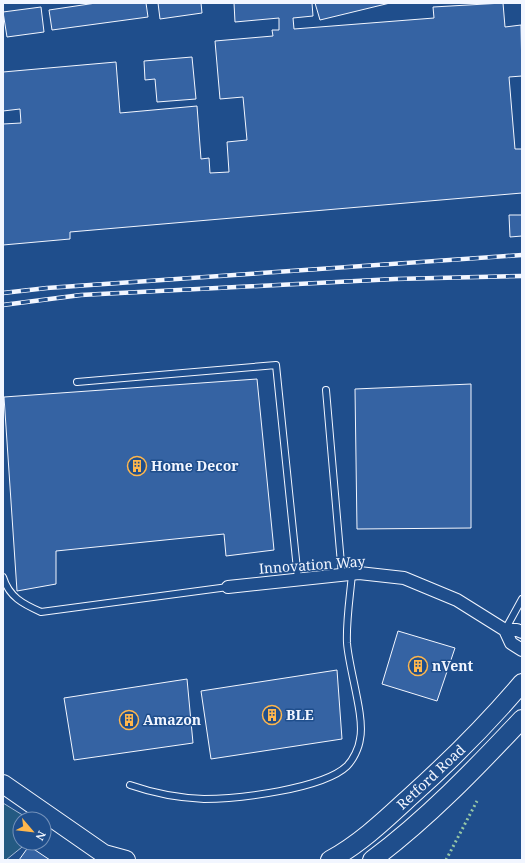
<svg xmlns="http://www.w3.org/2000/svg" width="525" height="863" font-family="'Noto Serif',serif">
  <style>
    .green { fill: #245a82; stroke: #a8bbd7 }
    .building { fill: #3563a3; stroke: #f2f6ff }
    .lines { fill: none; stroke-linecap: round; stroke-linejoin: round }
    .lane-casing { stroke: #f2f6ff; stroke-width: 8 }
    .street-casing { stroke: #f2f6ff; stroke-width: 14 }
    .secondary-casing { stroke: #f2f6ff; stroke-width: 20 }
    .lane { stroke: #1f4e8c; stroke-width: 6 }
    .street { stroke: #1f4e8c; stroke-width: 12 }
    .secondary { stroke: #1f4e8c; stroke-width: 18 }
    .rail-casing { stroke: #f2f6ff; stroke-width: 4.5 }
    .rail { stroke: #1f4e8c; stroke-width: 3; stroke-dasharray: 9; stroke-linecap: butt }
    .hedge { stroke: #97c8a6; stroke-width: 3; stroke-dasharray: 2 3; stroke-linecap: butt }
    .labels { text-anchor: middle; stroke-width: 3; stroke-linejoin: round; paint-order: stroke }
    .poi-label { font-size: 14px; font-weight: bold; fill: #f2f6ff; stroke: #1f4e8c; text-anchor: start }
    .street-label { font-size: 14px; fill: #f2f6ff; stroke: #1f4e8c }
  </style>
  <rect width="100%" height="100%" fill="#1f4e8c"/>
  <path class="green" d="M3 803 29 819H20V843H27L6 860H3Z"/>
  <path class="building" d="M96 3H146L148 17 52 30 49 10Z
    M158 3H201L202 13 160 19Z
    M234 3H312L313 16 293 18 294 29 434 18 433 7 503 3 505 27 521 25 522 76 509 77 515 149H522V193L70 232V239L3 245V124L21 123 20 109 3 111V72L116 62 120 113 197 106 201 159 209 158 210 173 229 172 227 142 247 140 243 97 220 99 215 41 273 36 272 30H279V18L235 22Z
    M315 3H390L320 20Z
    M41 7 44 32 7 37 3 12Z
    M192 57 196 99 157 102 155 79 145 80 144 61Z
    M509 215H522V236L510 237Z
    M257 379 274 550 226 556 224 534 56 551V584L17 591 4 397Z
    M471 384V528L357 529 355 389Z
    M398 631 455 648 437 701 382 684Z
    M337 670 342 739 211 759 201 691Z
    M187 679 193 743 74 760 64 698Z
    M29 846 50 860H19Z"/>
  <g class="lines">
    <g class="lane-casing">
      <path id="lane" d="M77 382 276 365 298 579
        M326 390 342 575
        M3 577C9 597 23 604 41 612L228 587
        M505 630 522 599
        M130 785C153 793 180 798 204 799 238 799 323 789 347 766 353 760 359 748 360 739 365 717 349 670 347 643 346 621 350 597 352 574"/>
    </g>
    <g class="street-casing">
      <path id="street" d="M228 587 359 573 404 578 457 600 505 630 511 643 522 650
        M505 630H517L522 632"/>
    </g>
    <g class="secondary-casing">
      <path id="secondary" d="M3 784 104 854 110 860
        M104 854 126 860
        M330 860C360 844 386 819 411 796 450 761 488 723 522 683
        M372 860C427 819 475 769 522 719"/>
    </g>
    <use href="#lane" class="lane"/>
    <use href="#street" class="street"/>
    <use href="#secondary" class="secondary"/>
    <g class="rail-casing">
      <path id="rail" d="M3 293 47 288 522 255
        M3 305 81 295 395 279 522 276"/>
    </g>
    <use href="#rail" class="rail"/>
    <path class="hedge" d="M446 860 477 801"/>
  </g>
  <defs>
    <g id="building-ring" transform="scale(1)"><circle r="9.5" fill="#1f4e8c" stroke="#ffb74d" stroke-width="1.5"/><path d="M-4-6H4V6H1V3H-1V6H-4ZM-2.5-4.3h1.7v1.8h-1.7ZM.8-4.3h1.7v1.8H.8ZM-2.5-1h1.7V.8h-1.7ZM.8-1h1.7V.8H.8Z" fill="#ffb74d"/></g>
  </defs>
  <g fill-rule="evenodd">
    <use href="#building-ring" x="137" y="466"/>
    <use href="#building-ring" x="418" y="666"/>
    <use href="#building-ring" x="272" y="715"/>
    <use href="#building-ring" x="129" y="720"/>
  </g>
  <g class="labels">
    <g class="poi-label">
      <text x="151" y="471">Home Decor</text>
      <text x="432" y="671">nVent</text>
      <text x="286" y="720">BLE</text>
      <text x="143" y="725">Amazon</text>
    </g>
    <g class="street-label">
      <text transform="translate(312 565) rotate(-4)" y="5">Innovation Way</text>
      <text transform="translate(431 777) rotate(-43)" y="5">Retford Road</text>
    </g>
  </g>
  <rect width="525" height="863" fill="none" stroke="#f2f6ff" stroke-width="8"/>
  <g transform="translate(32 831) rotate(118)"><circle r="19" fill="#1f4e8c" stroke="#7391ba"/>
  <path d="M0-3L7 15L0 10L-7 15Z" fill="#ffb74d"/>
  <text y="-6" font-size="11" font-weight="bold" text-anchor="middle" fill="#f2f6ff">N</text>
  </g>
</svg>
